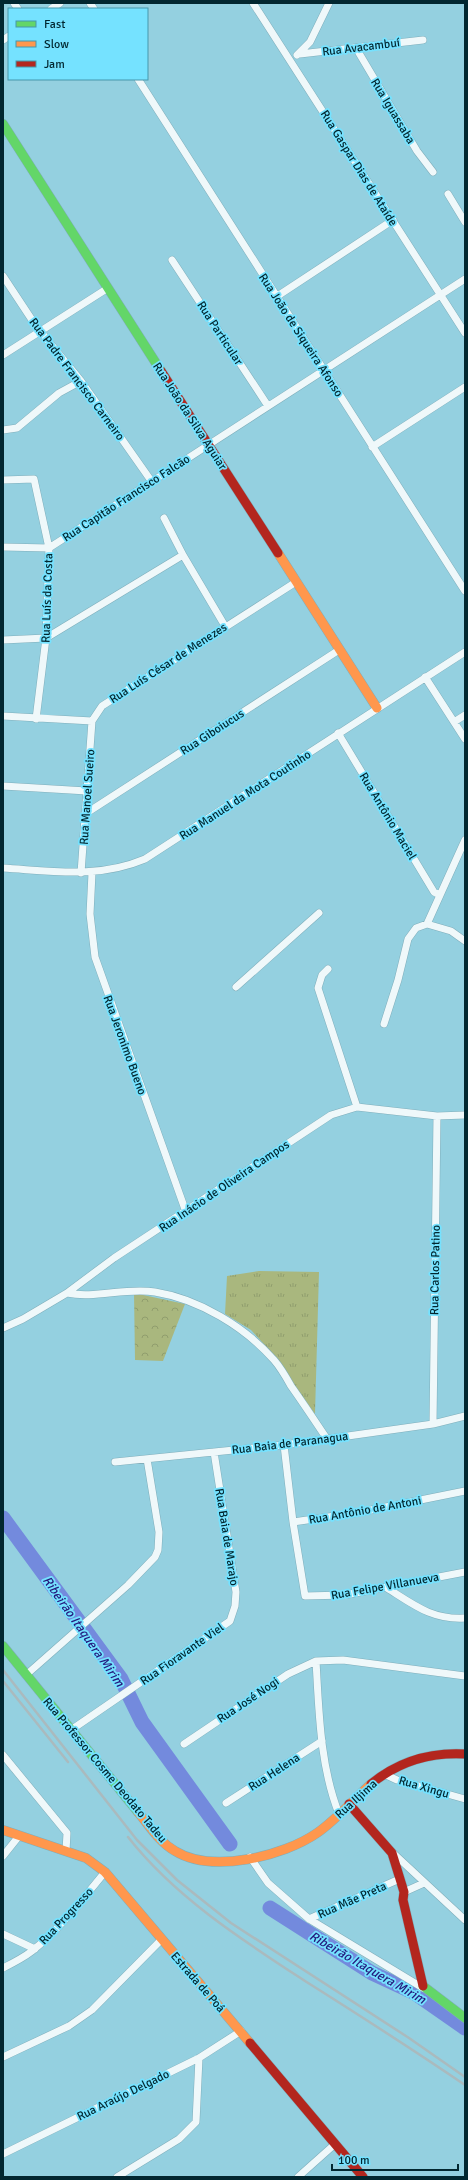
<svg xmlns="http://www.w3.org/2000/svg" width="468" height="2180" font-family="Signika,sans-serif">
  <style>
    .grass { fill: url(#grass-tufts) }
    .forest { fill: url(#forest-crowns) }
    .lines { fill: none; stroke-linecap: round; stroke-linejoin: round }
    .river { stroke: #738add; stroke-width: 15 }
    .street-casing { stroke: #7faebb; stroke-width: 8 }
    .fast-casing { stroke: #7faebb; stroke-width: 10 }
    .slow-casing { stroke: #7faebb; stroke-width: 10 }
    .jam-casing { stroke: #7faebb; stroke-width: 10 }
    .street { stroke: #eff8fa; stroke-width: 7 }
    .fast { stroke: #63d668; stroke-width: 9 }
    .slow { stroke: #ff974d; stroke-width: 9 }
    .jam { stroke: #b3261e; stroke-width: 9 }
    .rail { stroke: #aababe; stroke-width: 2.5 }
    .labels { text-anchor: middle; stroke-width: 3.5; stroke-linejoin: round; paint-order: stroke }
    .street-label { font-size: 12px; fill: #022730; stroke: #75e2ff }
    .water-label { font-size: 13px; font-style: italic; fill: #24197d; stroke: #75e2ff }
  </style>
  <defs>
    <pattern id="grass-tufts" width="24" height="20" patternUnits="userSpaceOnUse"><rect width="24" height="20" fill="#a9b77e"/><path d="M3 7l-1-3M5 7V3M7 7l1-3M15 17l-1-3M17 17v-4M19 17l1-3" fill="none" stroke="#909d6d"/></pattern>
    <pattern id="forest-crowns" width="20" height="18" patternUnits="userSpaceOnUse"><rect width="20" height="18" fill="#a9b77e"/><path d="M2 6a3 3 0 1 1 6 0M12 15a3 3 0 1 1 6 0" fill="none" stroke="#909d6d"/></pattern>
  </defs>
  <rect width="100%" height="100%" fill="#94d0e0"/>
  <path class="grass" d="M259 1271 319 1272 315 1414 270 1351 251 1330 225 1314 227 1276Z"/>
  <path class="forest" d="M134 1293 185 1304 163 1361 135 1360Z"/>
  <g class="lines">
    <path class="river" d="M3 1518 121 1679 142 1722 230 1844
      M270 1908 372 1973 415 1993 465 2028"/>
    <g class="street-casing">
      <path id="street" d="M14 3 18 9
        M90 3 94 9
        M253 3 465 333
        M51 9 60 3
        M3 40 9 36
        M356 48 417 151 433 172
        M300 54 423 40
        M297 55 310 42 329 3
        M138 79 465 591
        M448 194 465 222
        M172 260 268 406
        M3 276 36 326 81 381 152 482
        M276 297 393 220
        M3 355 108 288
        M3 430 17 428 59 393 81 381
        M372 447 465 387
        M3 480 34 479 49 548 46 638 36 719
        M164 518 183 555 225 626
        M3 547 49 548
        M49 548 465 279
        M3 640 46 638 183 555
        M425 677 465 739
        M3 716 92 721 102 706 296 582
        M454 722 465 715
        M338 733 434 892 440 895
        M3 786 87 791
        M85 814 339 650
        M3 868C52 871 98 879 145 859L465 652
        M81 873 92 721
        M92 873 90 914 95 957 186 1212
        M427 924 465 840
        M328 969 322 975 318 988 357 1107
        M236 987 319 913
        M384 1024 398 980 408 939 416 928 427 924 451 931 465 941
        M67 1293C95 1299 126 1287 155 1292 199 1299 245 1327 274 1360 281 1368 286 1377 291 1386 303 1403 315 1421 327 1439
        M3 1328 23 1319 67 1293 114 1258 331 1115 357 1107 437 1116 465 1115
        M433 1424 437 1116
        M284 1445 293 1522 356 1513 465 1491
        M115 1462 284 1445 433 1424 465 1416
        M293 1522 305 1596 345 1595 465 1572
        M387 1588C414 1605 432 1620 465 1618
        M316 1661C319 1712 320 1766 339 1814
        M26 1675 128 1585 155 1557 158 1550 159 1532 147 1459
        M71 1730 230 1621 235 1606 236 1592 214 1452
        M184 1744 288 1674 316 1661 343 1660 465 1676
        M3 1755 67 1833 66 1851
        M384 1774 397 1780 465 1799
        M226 1803 322 1741
        M393 1853 465 1920
        M3 1856 19 1836
        M250 1857 268 1883 309 1919 423 1988
        M404 1892 424 1883
        M309 1919 395 1881
        M3 1934 35 1949
        M3 1968C13 1963 23 1958 32 1951 60 1929 82 1900 105 1872
        M3 2057 69 2026 92 2010 162 1939
        M3 2154 199 2058 241 2031
        M117 2177 179 2139 196 2122 199 2058
        M298 2177 335 2144"/>
    </g>
    <g class="fast-casing">
      <path id="fast" d="M3 124 161 371
        M3 1646 138 1812
        M423 1986 465 2018"/>
    </g>
    <g class="slow-casing">
      <path id="slow" d="M278 553 377 708
        M138 1812C149 1825 159 1842 175 1851 212 1874 284 1856 317 1833 337 1819 353 1800 371 1784
        M3 1830 86 1858 105 1872 250 2043"/>
    </g>
    <g class="jam-casing">
      <path id="jam" d="M161 371 278 553
        M371 1784C399 1761 429 1752 465 1754
        M349 1804 392 1853 404 1892 403 1900 423 1986
        M250 2043 363 2177"/>
    </g>
    <use href="#street" class="street"/>
    <use href="#fast" class="fast"/>
    <use href="#slow" class="slow"/>
    <use href="#jam" class="jam"/>
    <path class="rail" d="M3 1670 137 1840 177 1880 231 1923 409 2038 465 2077
      M3 1681 68 1762
      M128 1837C175 1897 242 1940 305 1981 359 2015 412 2049 465 2085"/>
  </g>
  <g class="labels">
    <g class="street-label">
      <text transform="translate(361 47) rotate(-7)" y="4">Rua Avacambuí</text>
      <text transform="translate(393 111) rotate(59)" y="4">Rua Iguassaba</text>
      <text transform="translate(359 168) rotate(58)" y="4">Rua Gaspar Dias de Ataíde</text>
      <text transform="translate(220 333) rotate(57)" y="4">Rua Particular</text>
      <text transform="translate(301 335) rotate(57)" y="4">Rua João de Siqueira Afonso</text>
      <text transform="translate(77 379) rotate(53)" y="4">Rua Padre Francisco Carneiro</text>
      <text transform="translate(190 416) rotate(57)" y="4">Rua João da Silva Aguiar</text>
      <text transform="translate(126 498) rotate(-33)" y="4">Rua Capitão Francisco Falcão</text>
      <text transform="translate(47 598) rotate(-88)" y="4">Rua Luís da Costa</text>
      <text transform="translate(168 663) rotate(-33)" y="4">Rua Luís César de Menezes</text>
      <text transform="translate(212 732) rotate(-33)" y="4">Rua Giboiucus</text>
      <text transform="translate(245 795) rotate(-33)" y="4">Rua Manuel da Mota Coutinho</text>
      <text transform="translate(87 797) rotate(-86)" y="4">Rua Manoel Sueiro</text>
      <text transform="translate(388 816) rotate(59)" y="4">Rua Antônio Maciel</text>
      <text transform="translate(125 1045) rotate(70)" y="4">Rua Jeronimo Bueno</text>
      <text transform="translate(224 1186) rotate(-34)" y="4">Rua Inácio de Oliveira Campos</text>
      <text transform="translate(435 1270) rotate(-89)" y="4">Rua Carlos Patino</text>
      <text transform="translate(290 1443) rotate(-7)" y="4">Rua Baia de Paranagua</text>
      <text transform="translate(365 1510) rotate(-10)" y="4">Rua Antônio de Antoni</text>
      <text transform="translate(227 1537) rotate(81)" y="4">Rua Baia de Marajo</text>
      <text transform="translate(385 1586) rotate(-10)" y="4">Rua Felipe Villanueva</text>
      <text transform="translate(182 1654) rotate(-35)" y="4">Rua Fioravante Viel</text>
      <text transform="translate(248 1700) rotate(-34)" y="4">Rua José Nogi</text>
      <text transform="translate(105 1770) rotate(50)" y="4">Rua Professor Cosme Deodato Tadeu</text>
      <text transform="translate(274 1772) rotate(-33)" y="4">Rua Helena</text>
      <text transform="translate(424 1787) rotate(16)" y="4">Rua Xingu</text>
      <text transform="translate(356 1799) rotate(-42)" y="4">Rua Iljima</text>
      <text transform="translate(352 1900) rotate(-24)" y="4">Rua Mãe Preta</text>
      <text transform="translate(66 1916) rotate(-47)" y="4">Rua Progresso</text>
      <text transform="translate(198 1982) rotate(49)" y="4">Estrada de Poá</text>
      <text transform="translate(123 2095) rotate(-26)" y="4">Rua Araújo Delgado</text>
    </g>
    <g class="water-label">
      <text transform="translate(84 1631) rotate(55)" y="5">Ribeirão Itaquera Mirim</text>
      <text transform="translate(368 1967) rotate(30)" y="5">Ribeirão Itaquera Mirim</text>
    </g>
  </g>
  <rect width="468" height="2180" fill="none" stroke="#022730" stroke-width="8"/>
  <rect x="8" y="8" width="140" height="72" fill="#75e2ff" stroke="#4797ac"/>
  <rect x="16" y="21" width="20" height="6" fill="#63d668" stroke="#4797ac"/>
  <text x="44" y="28" font-size="12" fill="#022730">Fast</text>
  <rect x="16" y="41" width="20" height="6" fill="#ff974d" stroke="#4797ac"/>
  <text x="44" y="48" font-size="12" fill="#022730">Slow</text>
  <rect x="16" y="61" width="20" height="6" fill="#b3261e" stroke="#4797ac"/>
  <text x="44" y="68" font-size="12" fill="#022730">Jam</text>
  <path d="M332 2164v6h126v-6" fill="none" stroke="#022730" stroke-width="2"/>
  <text x="338" y="2164" font-size="12" fill="#022730" stroke="#75e2ff" stroke-width="3" paint-order="stroke">100 m</text>
</svg>
